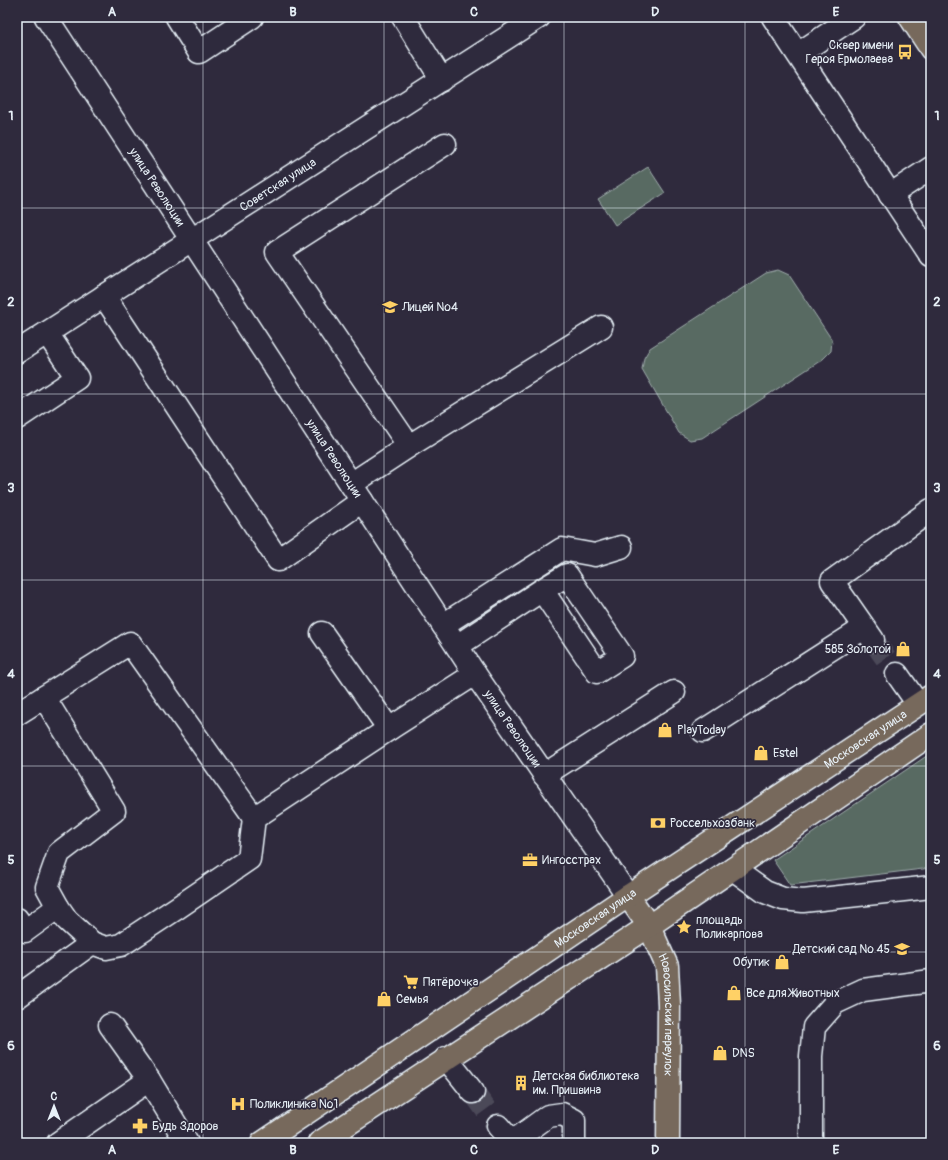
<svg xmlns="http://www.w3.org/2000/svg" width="948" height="1160" font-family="Pangolin,sans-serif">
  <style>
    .green { fill: #586a62; stroke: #a0aead }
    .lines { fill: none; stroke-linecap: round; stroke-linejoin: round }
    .minor-tunnel { stroke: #4b4859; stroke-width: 22; stroke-dasharray: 22 11; stroke-linecap: butt }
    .minor-casing { stroke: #e8f1f8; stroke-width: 25 }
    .major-casing { stroke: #e8f1f8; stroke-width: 25 }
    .minor { stroke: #2f2a3d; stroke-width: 22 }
    .major { stroke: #77695c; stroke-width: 22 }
    .grid { fill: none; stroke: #e8f1f8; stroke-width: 1; stroke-opacity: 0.55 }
    .labels { text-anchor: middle; stroke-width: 3.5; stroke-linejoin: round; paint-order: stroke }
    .poi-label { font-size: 12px; fill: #e8f1f8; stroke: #2f2a3d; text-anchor: start }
    .street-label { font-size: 12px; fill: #e8f1f8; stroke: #2f2a3d }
    .neatline { fill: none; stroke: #e8f1f8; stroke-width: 1.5 }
    .grid-label { font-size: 13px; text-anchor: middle; font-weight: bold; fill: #e8f1f8 }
  </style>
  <rect width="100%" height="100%" fill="#2f2a3d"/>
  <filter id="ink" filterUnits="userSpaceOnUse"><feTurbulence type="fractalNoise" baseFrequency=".025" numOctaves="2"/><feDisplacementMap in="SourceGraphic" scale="8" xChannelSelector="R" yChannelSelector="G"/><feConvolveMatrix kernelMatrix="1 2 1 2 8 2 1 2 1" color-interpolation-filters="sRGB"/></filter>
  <g filter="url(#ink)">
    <path class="green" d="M648 167 665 193 615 225 598 199Z
      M778 270 789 275 832 340 831 351 823 359 702 438 690 440 679 433 642 369 644 358 650 348 766 273Z
      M931 753V868L790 885 773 860Z"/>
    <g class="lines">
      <path class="minor-tunnel" d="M873 640 897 674
        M473 1092 498 1126"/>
      <g class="minor-casing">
        <g id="minor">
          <path id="s1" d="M46 17 475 674 628 896"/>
          <path d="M177 17 199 52 252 17"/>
          <path d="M403 17 442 80"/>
          <path d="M773 17 931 256"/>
          <path d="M798 54 854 17"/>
          <path d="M890 195 931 168"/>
          <path d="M104 296 278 560 362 501"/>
          <path id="s2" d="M17 352 539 17"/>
          <path d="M17 418 77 378 47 333"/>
          <path d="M409 446 277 252 445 144"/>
          <path d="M351 484 409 446 601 327"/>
          <path d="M443 625 562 549 595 555 621 547"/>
          <path d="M322 633 389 729"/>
          <path d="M873 640 832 581 931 510"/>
          <path d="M457 646 542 590 597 672 622 656 567 575 542 590"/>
          <path d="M897 674 918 704"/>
          <path d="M17 714 44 697"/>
          <path d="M703 731 864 628"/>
          <path d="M544 775 674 692"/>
          <path d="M733 869 765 892 783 899 803 901 931 887"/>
          <path d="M58 907 47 887 59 853 114 811 44 697 130 643 254 818"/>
          <path d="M17 919 25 931 58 907 67 920 92 943 106 948 121 945 177 908 249 859 254 818 389 729 475 674"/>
          <path d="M17 997 92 943"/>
          <path d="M446 1058 473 1092"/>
          <path d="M149 1080 187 1143"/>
          <path d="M498 1126 512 1142"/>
          <path d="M58 1143 149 1080 110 1025"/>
          <path d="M511 1143 548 1116 562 1114 574 1120V1143"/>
          <path d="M811 1143V1056L814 1027 835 1003 863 990 931 981"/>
        </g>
      </g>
      <g class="major-casing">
        <g id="major">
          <path d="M910 17 931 49"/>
          <path id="s3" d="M628 896 649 926 667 966 669 1005 668 1143"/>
          <path id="s4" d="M262 1143 628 896 931 696"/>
          <path d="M319 1143 649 926 931 734"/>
        </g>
      </g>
      <use href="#minor" class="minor"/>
      <use href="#major" class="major"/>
    </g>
  </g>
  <path class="grid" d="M203 17V1143M384 17V1143M564 17V1143M745 17V1143M17 208H931M17 394H931M17 580H931M17 766H931M17 952H931"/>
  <defs>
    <g id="bus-bare" transform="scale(1.2)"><path d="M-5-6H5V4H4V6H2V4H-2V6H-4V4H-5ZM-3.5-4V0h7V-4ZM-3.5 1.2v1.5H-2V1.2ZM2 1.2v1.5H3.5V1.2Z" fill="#ffd166" stroke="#2f2a3d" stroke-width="2.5" paint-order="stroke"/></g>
    <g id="school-bare" transform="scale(1.2)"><path d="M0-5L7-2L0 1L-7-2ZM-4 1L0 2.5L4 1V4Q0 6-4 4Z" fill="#ffd166" stroke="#2f2a3d" stroke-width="2.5" paint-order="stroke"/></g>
    <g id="shop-bare" transform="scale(1.2)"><path d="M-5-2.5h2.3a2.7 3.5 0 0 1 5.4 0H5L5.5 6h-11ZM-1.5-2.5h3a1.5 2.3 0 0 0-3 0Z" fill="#ffd166" stroke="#2f2a3d" stroke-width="2.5" paint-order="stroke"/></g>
    <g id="bank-bare" transform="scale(1.2)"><path d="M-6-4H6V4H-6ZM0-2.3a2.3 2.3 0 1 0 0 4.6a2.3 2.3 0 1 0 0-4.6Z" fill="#ffd166" stroke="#2f2a3d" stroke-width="2.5" paint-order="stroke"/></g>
    <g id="office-bare" transform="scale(1.2)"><path d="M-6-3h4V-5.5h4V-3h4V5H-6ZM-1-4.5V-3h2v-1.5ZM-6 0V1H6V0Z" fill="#ffd166" stroke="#2f2a3d" stroke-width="2.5" paint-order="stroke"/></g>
    <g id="sight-bare" transform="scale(1.2)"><path d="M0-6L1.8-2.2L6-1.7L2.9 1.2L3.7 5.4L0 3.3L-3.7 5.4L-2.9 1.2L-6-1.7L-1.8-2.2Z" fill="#ffd166" stroke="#2f2a3d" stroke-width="2.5" paint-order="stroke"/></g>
    <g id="supermarket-bare" transform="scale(1.2)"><path d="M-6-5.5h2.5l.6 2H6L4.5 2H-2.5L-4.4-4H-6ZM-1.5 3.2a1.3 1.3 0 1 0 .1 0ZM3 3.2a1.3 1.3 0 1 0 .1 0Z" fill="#ffd166" stroke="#2f2a3d" stroke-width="2.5" paint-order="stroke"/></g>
    <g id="building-bare" transform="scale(1.2)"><path d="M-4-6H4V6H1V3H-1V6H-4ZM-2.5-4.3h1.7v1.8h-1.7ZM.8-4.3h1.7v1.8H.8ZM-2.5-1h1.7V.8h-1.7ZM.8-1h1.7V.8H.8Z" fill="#ffd166" stroke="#2f2a3d" stroke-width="2.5" paint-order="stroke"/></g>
    <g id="hospital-bare" transform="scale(1.2)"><path d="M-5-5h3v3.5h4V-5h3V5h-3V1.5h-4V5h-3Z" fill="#ffd166" stroke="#2f2a3d" stroke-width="2.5" paint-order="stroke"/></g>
    <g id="pharmacy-bare" transform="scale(1.2)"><path d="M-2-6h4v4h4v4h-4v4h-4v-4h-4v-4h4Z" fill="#ffd166" stroke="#2f2a3d" stroke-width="2.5" paint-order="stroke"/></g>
  </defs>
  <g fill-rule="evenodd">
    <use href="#bus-bare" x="905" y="52"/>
    <use href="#school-bare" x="390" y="307"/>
    <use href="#shop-bare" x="903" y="649"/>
    <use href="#shop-bare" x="665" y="730"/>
    <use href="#shop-bare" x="761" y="753"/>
    <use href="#bank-bare" x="658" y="823"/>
    <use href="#office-bare" x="530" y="860"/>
    <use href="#sight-bare" x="684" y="927"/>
    <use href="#school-bare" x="902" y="949"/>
    <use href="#shop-bare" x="782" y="962"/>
    <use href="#supermarket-bare" x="411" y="982"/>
    <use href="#shop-bare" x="734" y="993"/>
    <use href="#shop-bare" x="384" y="999"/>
    <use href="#shop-bare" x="720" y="1053"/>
    <use href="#building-bare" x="521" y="1083"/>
    <use href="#hospital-bare" x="238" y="1104"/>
    <use href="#pharmacy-bare" x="140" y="1126"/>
  </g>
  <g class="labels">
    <g class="poi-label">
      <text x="893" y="49" text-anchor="end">Сквер имени<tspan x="893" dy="14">Героя Ермолаева</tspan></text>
      <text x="402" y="311">Лицей №4</text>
      <text x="891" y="653" text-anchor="end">585 Золотой</text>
      <text x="677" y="734">PlayToday</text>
      <text x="773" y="757">Estel</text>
      <text x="670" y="827">Россельхозбанк</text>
      <text x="542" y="864">Ингосстрах</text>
      <text x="696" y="924">площадь<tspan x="696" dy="14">Поликарпова</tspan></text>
      <text x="890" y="953" text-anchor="end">Детский сад № 45</text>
      <text x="770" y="966" text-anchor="end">Обутик</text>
      <text x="423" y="986">Пятёрочка</text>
      <text x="746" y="997">Все для Животных</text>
      <text x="396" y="1003">Семья</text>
      <text x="732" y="1057">DNS</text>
      <text x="533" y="1080">Детская библиотека<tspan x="533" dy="14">им. Пришвина</tspan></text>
      <text x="250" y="1108">Поликлиника №1</text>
      <text x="152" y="1130">Будь Здоров</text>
    </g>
    <g class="street-label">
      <text dy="4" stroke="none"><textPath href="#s2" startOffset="310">Советская улица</textPath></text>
      <text dy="4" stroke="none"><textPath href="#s1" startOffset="203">улица Революции</textPath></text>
      <text dy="4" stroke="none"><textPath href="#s1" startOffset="527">улица Революции</textPath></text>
      <text dy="4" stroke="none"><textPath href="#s1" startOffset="851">улица Революции</textPath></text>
      <text dy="4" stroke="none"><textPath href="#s4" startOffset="726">Московская улица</textPath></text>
      <text dy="4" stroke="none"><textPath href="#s4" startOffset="402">Московская улица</textPath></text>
      <text dy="4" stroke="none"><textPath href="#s3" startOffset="129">Новосильский переулок</textPath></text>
    </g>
  </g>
  <rect width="948" height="1160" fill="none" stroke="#2f2a3d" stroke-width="44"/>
  <g transform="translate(54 1106)" stroke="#2f2a3d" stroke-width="3" paint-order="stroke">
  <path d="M0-3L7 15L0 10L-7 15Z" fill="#e8f1f8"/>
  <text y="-6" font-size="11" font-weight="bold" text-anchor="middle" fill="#e8f1f8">С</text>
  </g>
  <rect x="22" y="22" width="904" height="1116" class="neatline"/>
  <g class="grid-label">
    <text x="112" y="16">A</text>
    <text x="293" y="16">B</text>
    <text x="474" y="16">C</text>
    <text x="655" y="16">D</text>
    <text x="836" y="16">E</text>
    <text x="11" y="120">1</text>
    <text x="937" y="120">1</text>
    <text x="11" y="306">2</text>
    <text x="937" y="306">2</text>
    <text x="11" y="492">3</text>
    <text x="937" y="492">3</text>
    <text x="11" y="678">4</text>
    <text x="937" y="678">4</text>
    <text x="11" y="864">5</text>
    <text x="937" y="864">5</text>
    <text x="11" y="1050">6</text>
    <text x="937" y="1050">6</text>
    <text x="112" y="1154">A</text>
    <text x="293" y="1154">B</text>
    <text x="474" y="1154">C</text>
    <text x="655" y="1154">D</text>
    <text x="836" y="1154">E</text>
  </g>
</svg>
